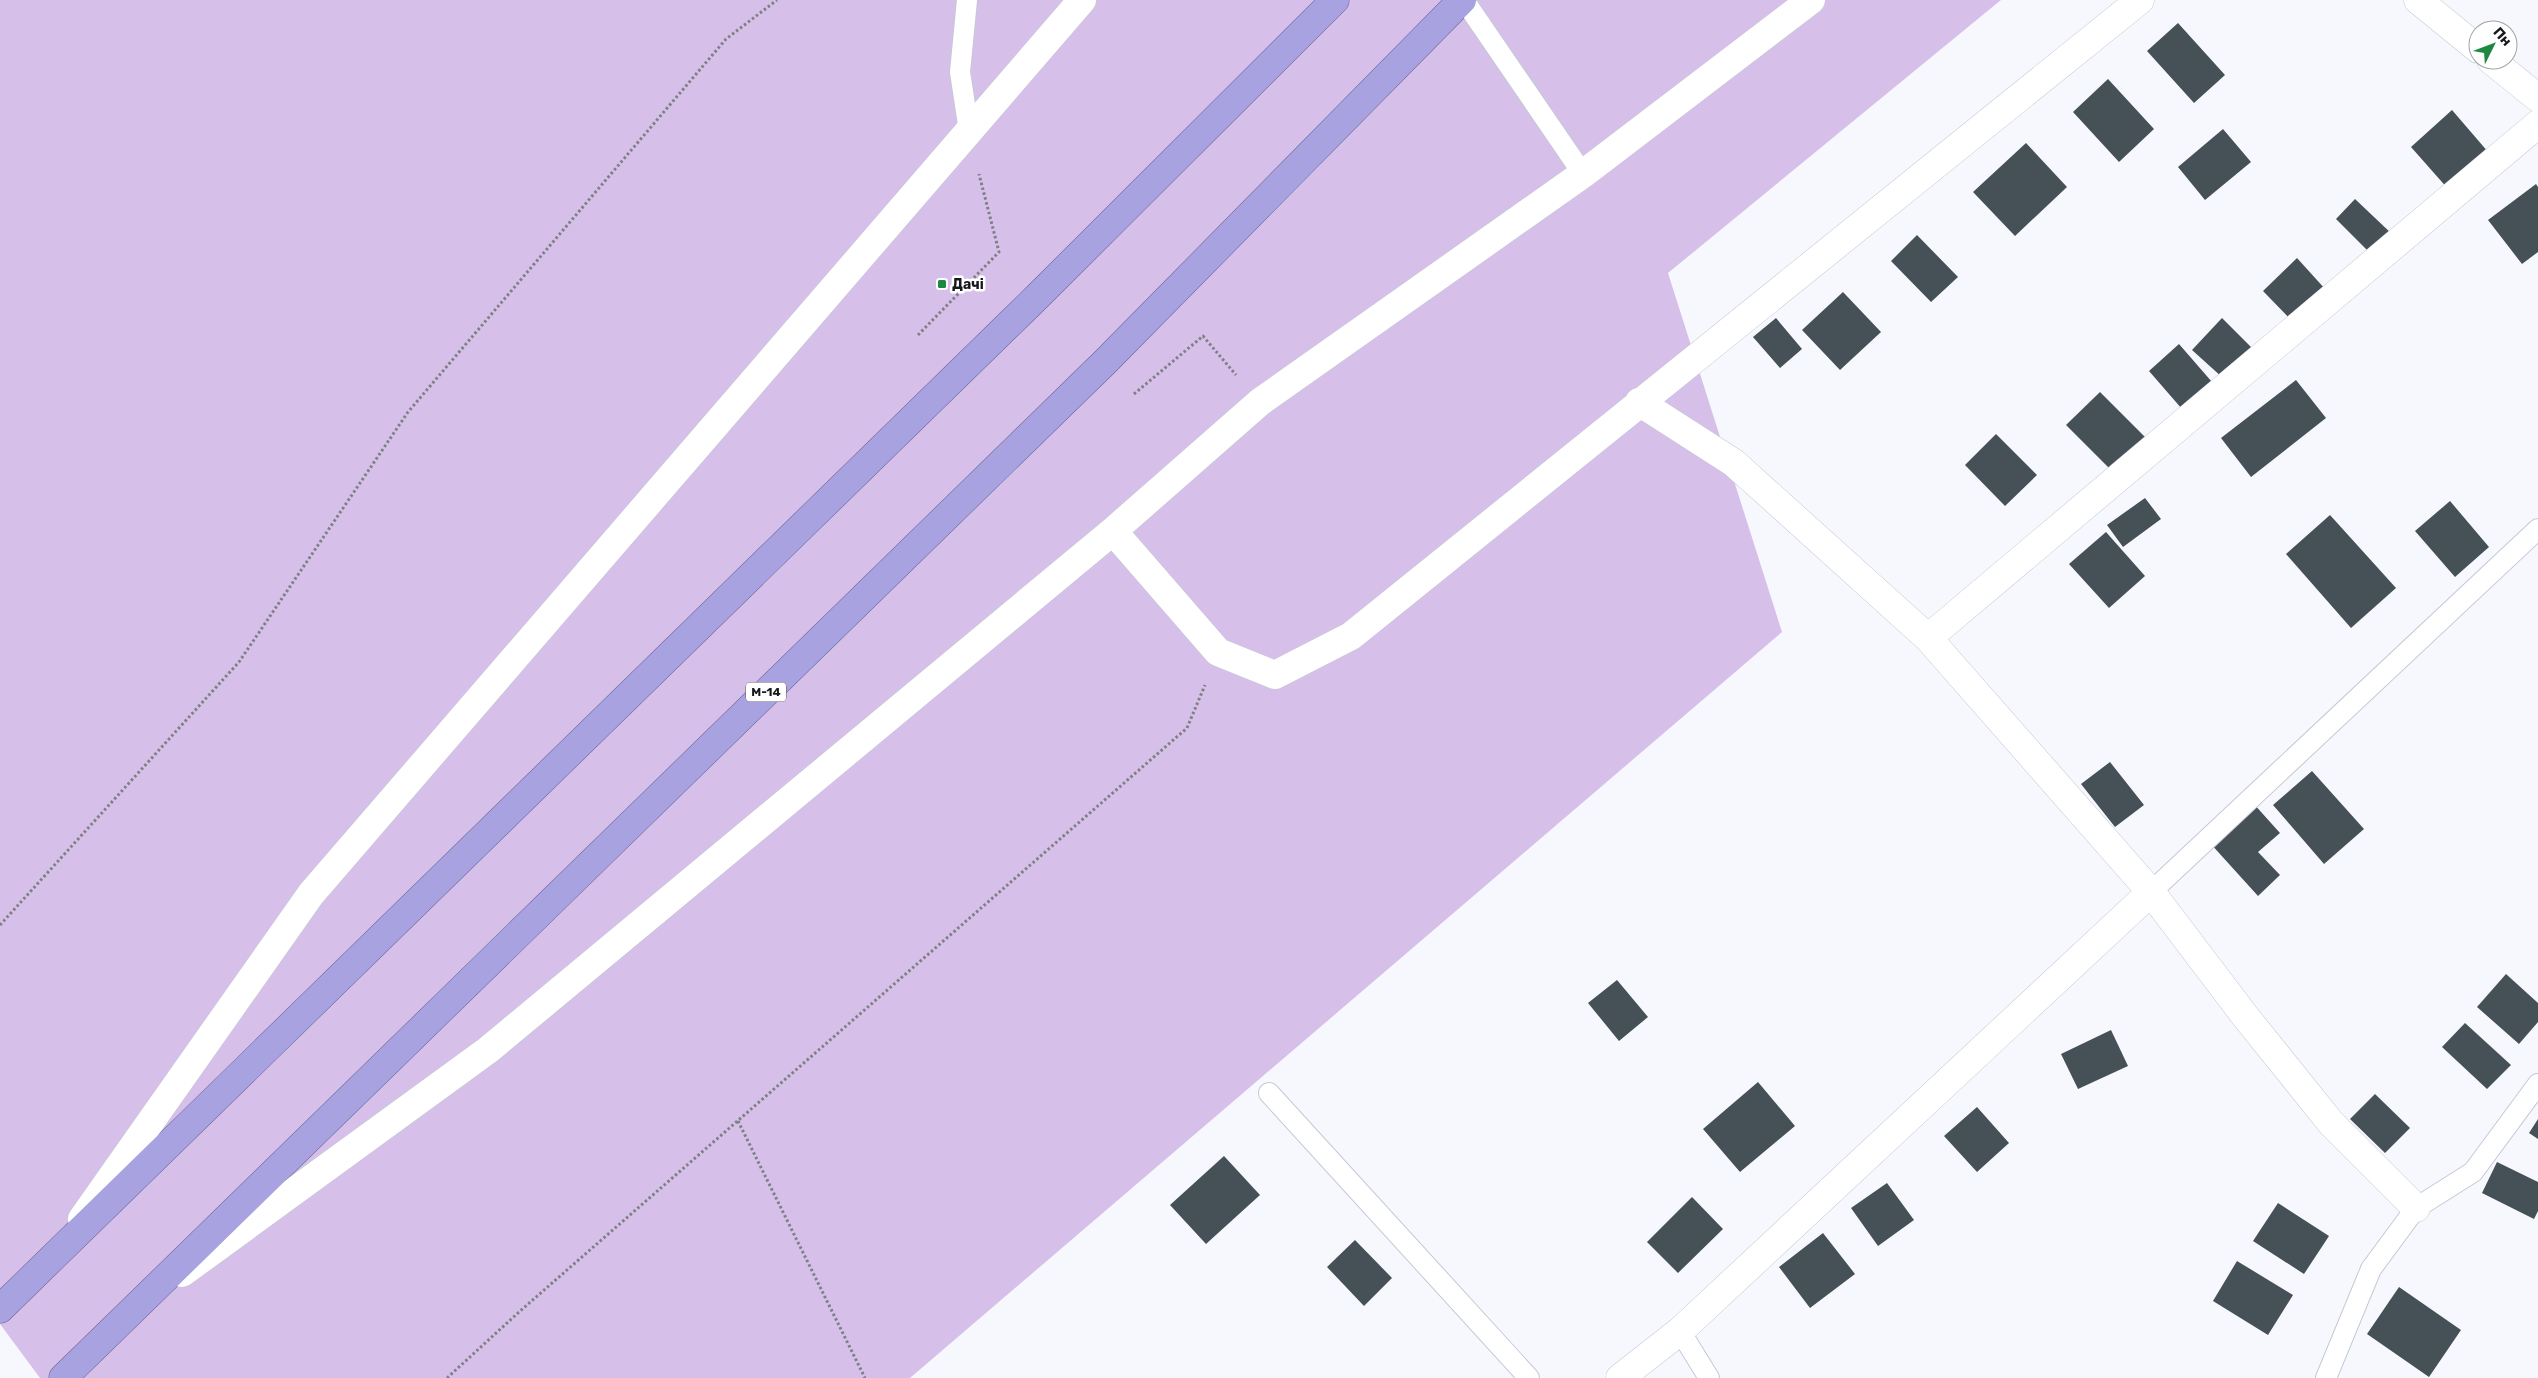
<svg xmlns="http://www.w3.org/2000/svg" width="2538" height="1378" font-family="Rubik,sans-serif">
  <style>
    .green { fill: #d6c0e9 }
    .building { fill: #465057 }
    .lines { fill: none; stroke-linecap: round; stroke-linejoin: round }
    .service-casing { stroke: #c3c9d5; stroke-width: 22 }
    .minor-casing { stroke: #c3c9d5; stroke-width: 29 }
    .trunk-casing { stroke: #676397; stroke-width: 29 }
    .path { stroke: #7e8085; stroke-width: 3; stroke-dasharray: 2.5 2.5; stroke-linecap: butt }
    .service { stroke: #fff; stroke-width: 20 }
    .minor { stroke: #fff; stroke-width: 28 }
    .trunk { stroke: #a8a3e0; stroke-width: 28 }
    .poi-dot { fill: #1c8840; stroke: #fff; stroke-width: 2 }
    .labels { text-anchor: middle; stroke-width: 5; stroke-linejoin: round; paint-order: stroke }
    .shield { fill: #fff; stroke: #5c5d61; stroke-width: 1 }
    .shield-label { font-size: 12px; font-weight: bold; fill: #16181d }
    .poi-label { font-size: 14px; font-weight: bold; fill: #16181d; stroke: #fff; text-anchor: start }
  </style>
  <rect width="100%" height="100%" fill="#f6f8fd"/>
  <path class="green" d="M0 0H2001L1668 273 1782 632 910 1378H40L0 1324Z"/>
  <path class="building" d="M2178 23 2225 75 2194 103 2147 51Z
    M2108 79 2154 129 2119 162 2073 112Z
    M2452 110 2489 153 2449 190 2411 147Z
    M2223 129 2251 162 2205 200 2178 167Z
    M2026 143 2067 187 2015 236 1973 192Z
    M2536 184 2538 187V252L2522 264 2488 220Z
    M2355 199 2393 235 2373 256 2336 219Z
    M1917 235 1958 277 1931 302 1891 261Z
    M2297 258 2326 290 2293 322 2263 291Z
    M1843 292 1881 332 1840 370 1802 330Z
    M1776 318 1802 349 1780 368 1753 337Z
    M2222 318 2252 348 2223 378 2192 350Z
    M2179 344 2212 382 2182 409 2149 371Z
    M2296 380 2326 418 2251 477 2221 438Z
    M2100 392 2146 438 2112 471 2066 425Z
    M1996 434 2037 475 2005 506 1965 465Z
    M2145 498 2161 519 2123 547 2107 525Z
    M2450 501 2489 547 2455 577 2415 531Z
    M2330 515 2396 588 2351 628 2286 554Z
    M2106 532 2145 576 2109 608 2069 564Z
    M2110 762 2144 805 2115 827 2081 784Z
    M2312 771 2364 829 2324 864 2273 805Z
    M2253 803 2280 833 2258 852 2280 875 2258 896 2210 843Z
    M2506 974 2538 1003V1022L2519 1044 2477 1007Z
    M1617 980 1648 1017 1619 1041 1588 1003Z
    M2465 1023 2511 1065 2487 1089 2442 1047Z
    M2111 1030 2128 1066 2078 1089 2061 1054Z
    M1758 1082 1795 1126 1740 1172 1703 1129Z
    M2375 1094 2410 1128 2385 1153 2350 1119Z
    M1977 1107 2009 1143 1977 1172 1944 1136Z
    M2538 1119V1139L2529 1133Z
    M1224 1156 1260 1195 1206 1244 1170 1205Z
    M2497 1162 2538 1182V1211L2534 1219 2482 1193Z
    M1887 1183 1914 1220 1878 1246 1851 1208Z
    M1692 1197 1723 1229 1678 1273 1647 1242Z
    M2278 1203 2329 1236 2304 1274 2253 1241Z
    M1823 1233 1855 1274 1810 1308 1779 1267Z
    M1355 1240 1392 1278 1364 1306 1327 1267Z
    M2237 1261 2293 1295 2268 1335 2213 1301Z
    M2399 1287 2461 1330 2429 1377 2367 1334Z"/>
  <g class="lines">
    <g class="service-casing">
      <path id="service" d="M967 0 960 72 969 131
        M1464 0 1583 174
        M2151 892 2538 529
        M1269 1093 1529 1378
        M1680 1331 1709 1378
        M2326 1378 2371 1269 2416 1208 2473 1172 2538 1084"/>
    </g>
    <g class="minor-casing">
      <path id="minor" d="M1811 0 1583 174 1260 402 1113 531 1218 652 1275 675 1351 636 2140 0
        M2418 0 2478 49
        M2491 60 2538 98
        M1639 402 1734 463 1928 638 2151 892 2245 1016 2331 1123 2416 1208
        M1928 638 2538 124
        M82 1219 311 894 1082 0
        M182 1273 488 1050 1113 531
        M1620 1378 1680 1331 2151 892"/>
    </g>
    <g class="trunk-casing">
      <path id="trunk" d="M0 1309 1040 294 1335 0
        M63 1378 1105 362 1462 0"/>
    </g>
    <path class="path" d="M918 335 999 252 979 174
      M1134 394 1203 336 1236 375
      M0 925 239 662 408 412 726 39 777 0
      M738 1121 865 1378
      M447 1378 519 1312 1187 728 1205 685"/>
    <use href="#service" class="service"/>
    <use href="#minor" class="minor"/>
    <use href="#trunk" class="trunk"/>
  </g>
  <rect class="poi-dot" x="937" y="279" width="10" height="10" rx="2.5"/>
  <g class="labels">
    <rect class="shield" x="746" y="682.5" width="40" height="19" rx="4"/>
    <g class="shield-label">
      <text x="766" y="696">М-14</text>
    </g>
    <g class="poi-label">
      <text x="952" y="289">Дачі</text>
    </g>
  </g>
  <g transform="translate(2493 45) rotate(48)"><circle r="24" fill="#ffffff" stroke="#a2a3a5"/>
  <path d="M0-4L9 19L0 12L-9 19Z" fill="#1c8840"/>
  <text y="-8" font-size="14" font-weight="bold" text-anchor="middle" fill="#16181d">Пн</text>
  </g>
</svg>
